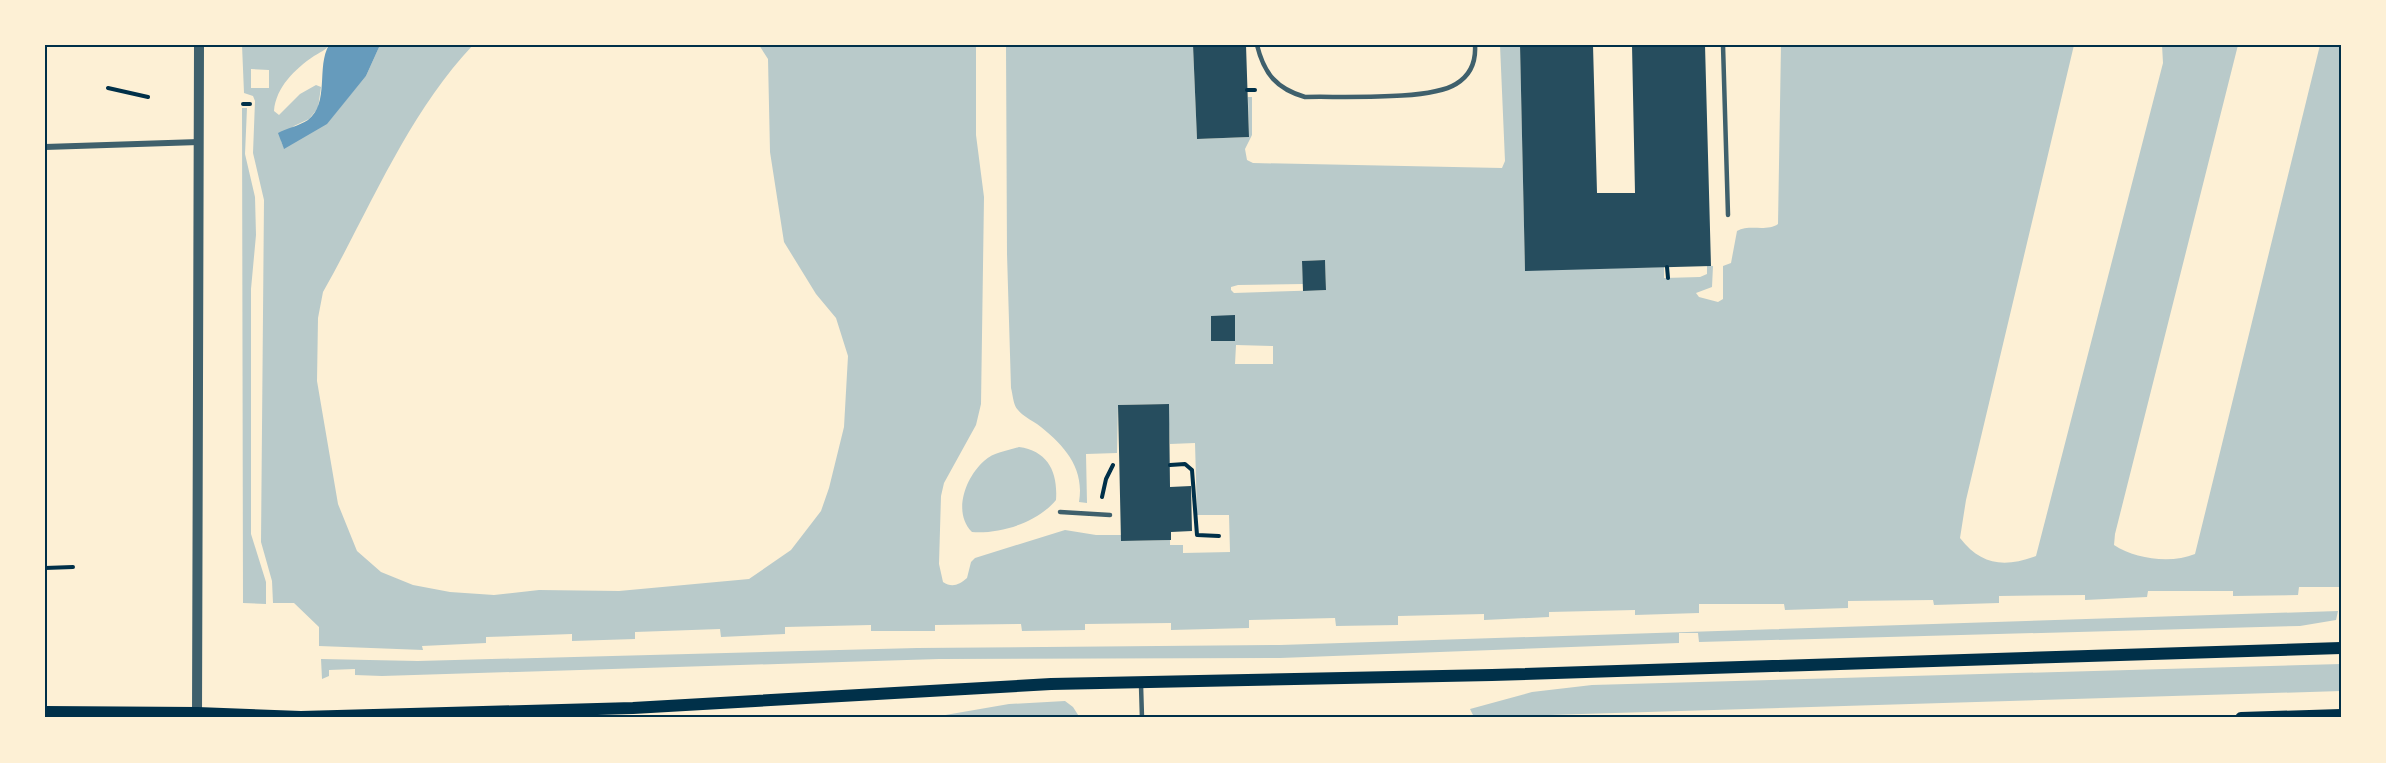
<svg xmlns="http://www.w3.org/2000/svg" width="2386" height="763" font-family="Cabin,sans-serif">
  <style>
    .green { fill: #b9caca; fill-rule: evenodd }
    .water { fill: #669bbc }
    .building { fill: #264d5e }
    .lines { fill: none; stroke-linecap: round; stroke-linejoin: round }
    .path { stroke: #003049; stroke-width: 4 }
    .service { stroke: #3f606c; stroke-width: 4.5 }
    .minor { stroke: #3f606c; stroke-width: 6 }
    .tertiary { stroke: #3f606c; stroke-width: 10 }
    .secondary { stroke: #003049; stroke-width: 12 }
    .neatline { fill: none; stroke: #003049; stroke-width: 2 }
  </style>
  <rect width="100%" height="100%" fill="#fdf0d5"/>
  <path class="green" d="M242 45H329C325 51 320 52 314 56 295 69 276 87 274 111L279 115 300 94 316 85 321 87 318 108 309 119 294 126 281 141 284 148 327 123 366 76 380 45H473C407 115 370 209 323 292L318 318 317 381 338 504 357 551 381 572 413 585 450 592 494 595 539 590 619 591 749 579 791 550 821 511 829 488 844 427 848 356 836 318 816 294 784 242 770 152 768 59 759 45H976V135L984 197 981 404 976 425 944 483 941 496 939 564 943 582C952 588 959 585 967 578L971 562 975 558 1065 530 1096 535H1121V541L1170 540V545H1183V553L1230 552 1229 515H1197L1195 443 1170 444 1168 404 1118 405 1117 453 1086 454 1087 503 1079 502C1085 467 1063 444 1037 424 1031 420 1023 416 1018 410 1013 405 1013 395 1011 388L1007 254 1006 45H1193L1197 139 1249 137 1248 97H1252V135L1245 149 1247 160 1253 163 1502 168 1505 161 1500 45H1520L1525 270 1664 267V278L1700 277 1707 274V266H1713L1712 287 1696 293 1699 297 1718 302 1723 299V266L1731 263 1737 231C1749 224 1767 232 1778 224L1781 45H2074L1966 500 1960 538C1981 565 2004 568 2036 556L2163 63 2162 45H2238L2115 534 2114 545C2135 559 2171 564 2195 554L2320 45H2341V587H2299L2298 595 2233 596V591H2148L2147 597 2085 600V595L1999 596V603L1934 605 1933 600 1848 601V608L1785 610 1784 604H1699V613L1635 615V610L1549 612V617L1484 620V614L1398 616V625L1336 626 1335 618 1249 620V628L1171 630V623L1085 624V630L1022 631 1021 624 935 625V631H871V625L785 627V634L721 637 720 629 635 632V639L572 641V634L486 637V643L422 646 423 650 319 646V627L294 603H273L272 581 261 542 264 200 253 153 255 101 253 96 244 93ZM251 69 269 70V88H251ZM1325 260 1326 290 1234 293 1231 290V287L1238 285 1303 284 1302 261ZM1236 345 1273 346V364H1235Z
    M242 108H247L245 154 255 197 256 235 251 289V534L266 582V604L243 603Z
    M1019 447C1048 451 1058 472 1056 500 1037 523 1000 534 972 532 952 512 966 477 984 461 994 452 1007 451 1019 447Z
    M2338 611 2336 620 2300 626 1699 642 1698 633H1679V643L1280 658 939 659 382 676 355 675V669L329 670V676L322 679 321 659 418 661 917 648 1280 645Z
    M2341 664V691L1479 717 1473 715 1470 709 1532 692 1592 685Z
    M1065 701 1073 707 1080 718H928L1009 704Z"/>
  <path class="water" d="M329 45H380L366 76 327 124 284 149 278 133C287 128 299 126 308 120 330 103 316 67 329 45Z"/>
  <path class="building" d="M1193 45H1246L1249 137 1197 139Z
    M1520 45H1593L1597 193H1635L1632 45H1705L1711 266 1525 271Z
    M1325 260 1326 290 1303 291 1302 261Z
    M1235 315V341H1211V316Z
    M1169 404 1170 487 1191 486 1192 531 1171 532V540L1121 541 1118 405Z"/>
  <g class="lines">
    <path class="path" d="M108 88 148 97
      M1247 90H1255
      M243 104H250
      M1667 267 1668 278
      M1170 465 1185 464 1192 470 1197 535 1219 536
      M1102 497 1106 479 1113 465
      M45 568 73 567"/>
    <path class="service" d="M1257 45C1264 74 1277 89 1305 97 1340 96 1429 101 1456 84 1471 75 1476 61 1475 45
      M1723 45 1728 215
      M1060 512 1110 515
      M1141 685 1142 718"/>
    <path class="minor" d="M45 147 199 142"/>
    <path class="tertiary" d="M197 718 199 45"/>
    <path class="secondary" d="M45 712 197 713 301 717 633 708 1051 684 1492 675 2341 648
      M2241 718 2341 715"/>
  </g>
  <rect width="2386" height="763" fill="none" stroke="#fdf0d5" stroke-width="93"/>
  <rect x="46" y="46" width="2294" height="670" class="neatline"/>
</svg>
